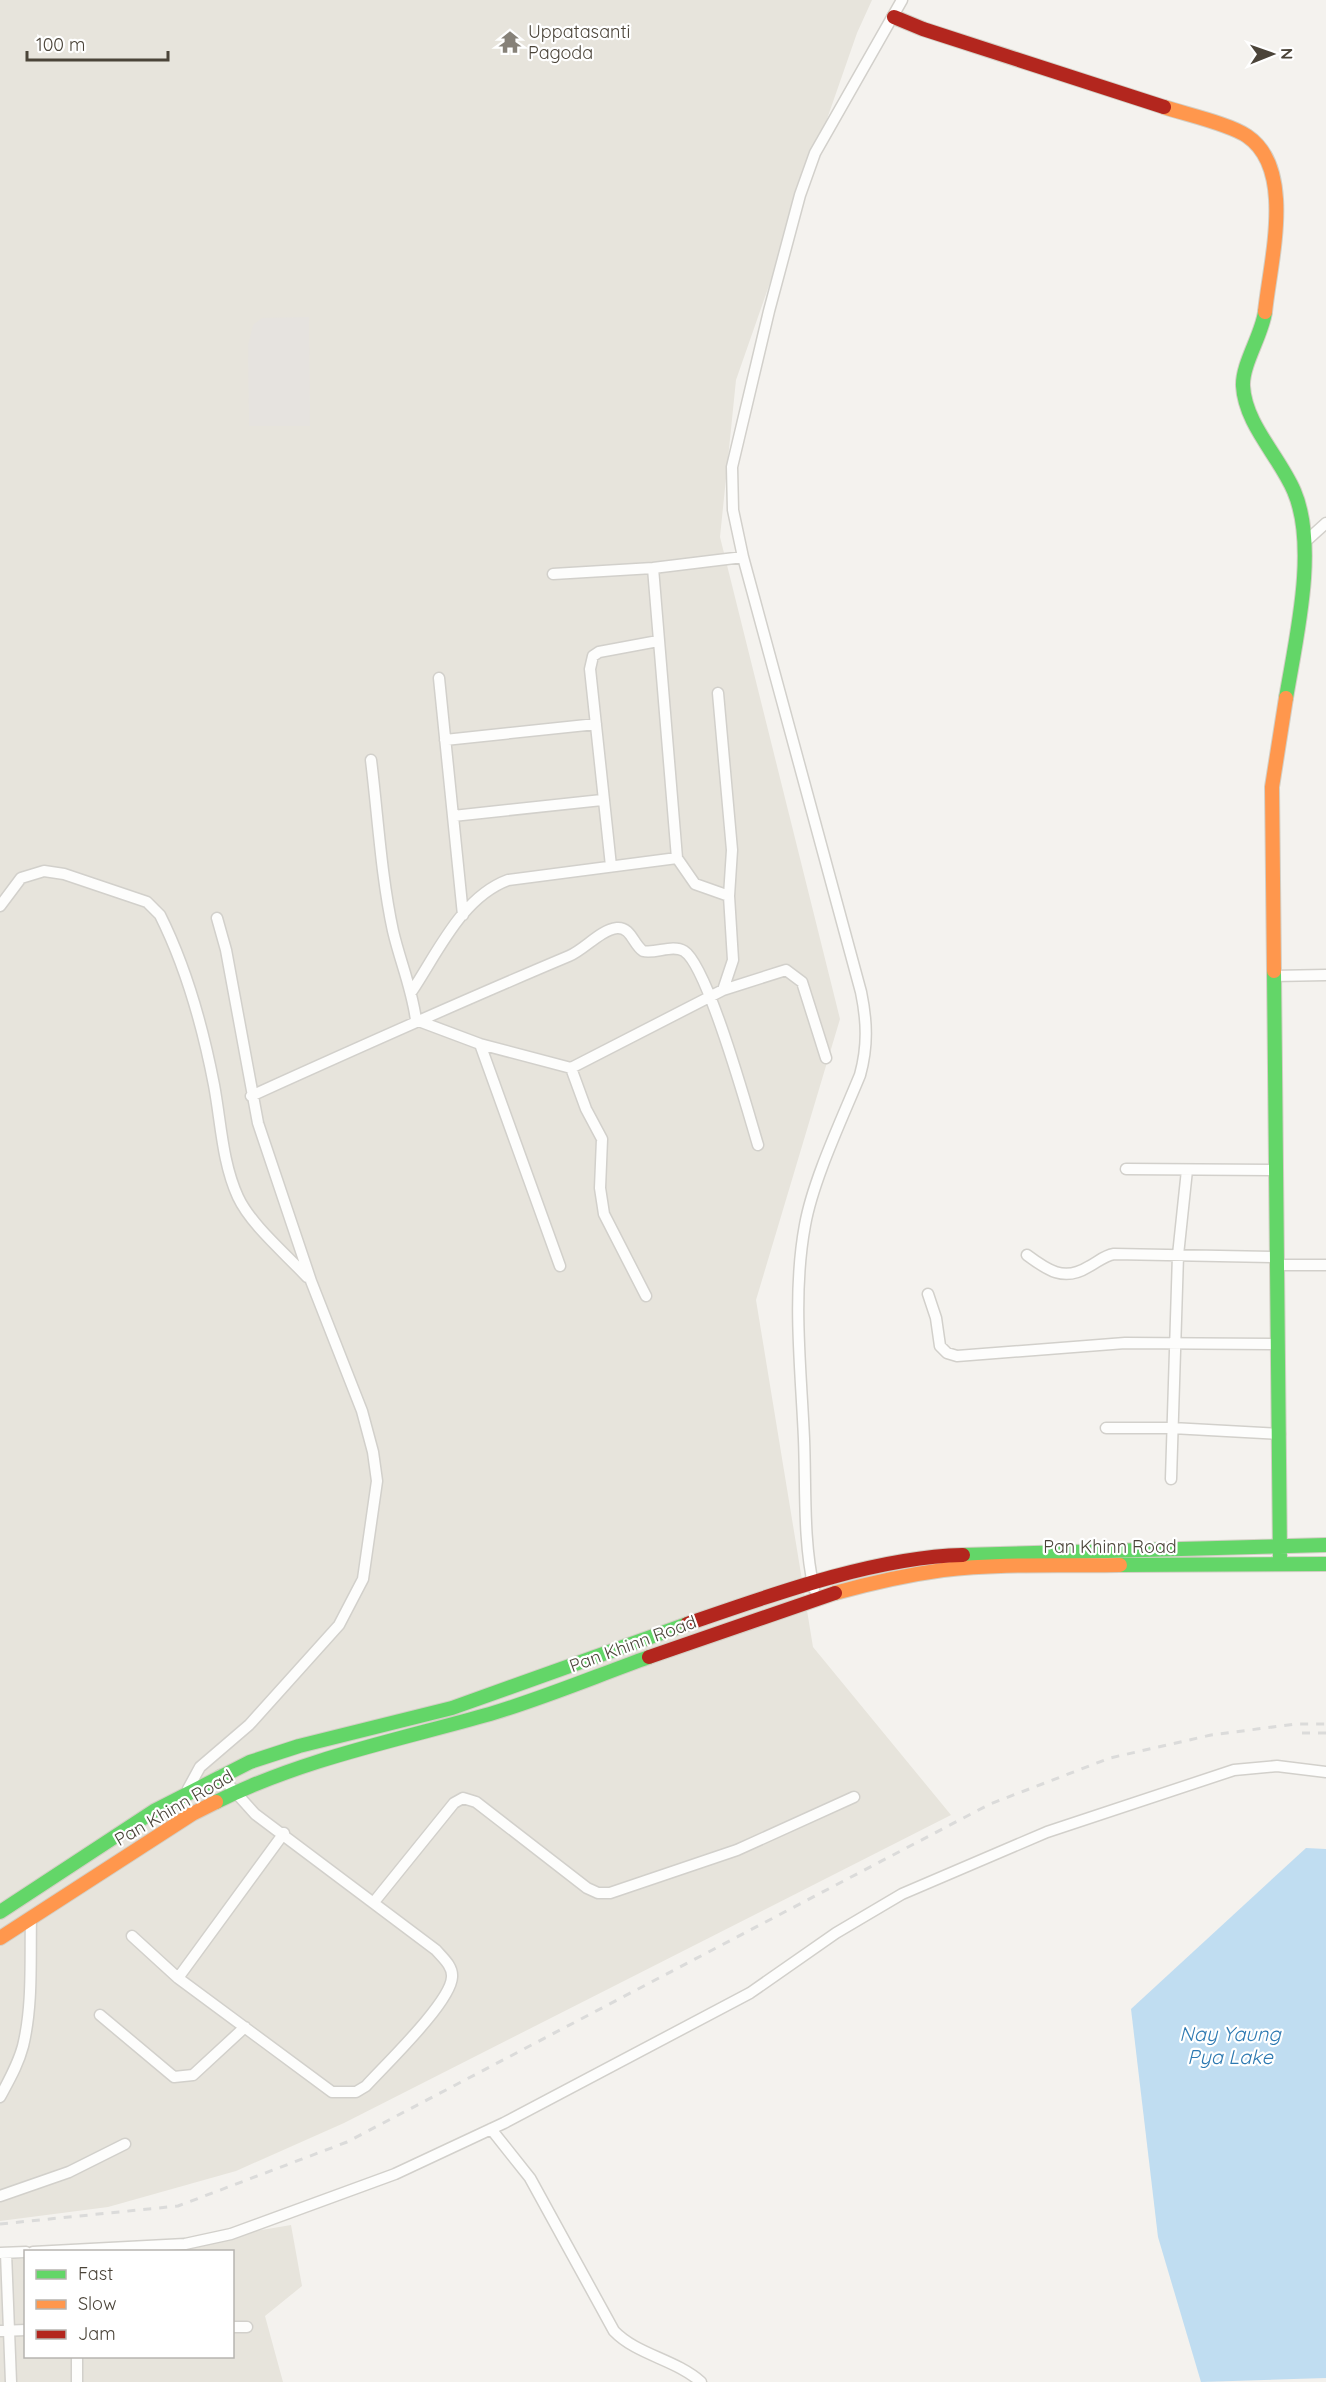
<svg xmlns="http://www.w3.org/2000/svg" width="1326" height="2382" font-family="Quicksand,sans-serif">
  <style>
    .residential { fill: #e7e4dc }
    .parking { fill: #e6e3df }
    .water { fill: #c0ddf1 }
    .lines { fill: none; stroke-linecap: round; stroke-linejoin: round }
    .street-casing { stroke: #d2d0cb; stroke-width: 13 }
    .fast-casing { stroke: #d3cfc5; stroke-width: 16 }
    .slow-casing { stroke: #d3cfc5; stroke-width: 16 }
    .jam-casing { stroke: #d3cfc5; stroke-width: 16 }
    .street { stroke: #fdfdfc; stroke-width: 10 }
    .fast { stroke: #63d668; stroke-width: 14 }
    .slow { stroke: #ff974d; stroke-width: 14 }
    .jam { stroke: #b3261e; stroke-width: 14 }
    .rail { stroke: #dbdbda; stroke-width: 3; stroke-dasharray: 8 8; stroke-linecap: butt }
    .labels { text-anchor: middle; stroke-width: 4.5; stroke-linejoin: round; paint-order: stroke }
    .poi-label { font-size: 18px; fill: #4b4439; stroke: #fff; text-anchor: start }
    .street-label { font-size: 18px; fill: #4b4439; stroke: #fff }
    .water-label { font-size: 20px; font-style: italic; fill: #2e7ab2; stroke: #fff }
  </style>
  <rect width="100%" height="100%" fill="#f4f2ee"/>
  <path class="residential" d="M0 0H872L857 33 736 380 720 537 840 1019 756 1300 813 1647 951 1815 344 2123 236 2171 108 2207 0 2221Z
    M291 2225 302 2286 265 2316 283 2382H0V2259H25L26 2356H232V2252L139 2251Z"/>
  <path class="parking" d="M309 317 310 426H249L248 345 253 325 262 318Z"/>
  <path class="water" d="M1306 1848 1326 1849V2378L1201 2382 1158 2237 1131 2009Z"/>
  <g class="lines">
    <g class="street-casing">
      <path id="street" d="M1305 542 1326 523
        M653 568 677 858
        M553 574 653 568 743 557
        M439 678 463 915
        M718 693 732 850 729 896 733 960 723 990
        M445 740 596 724
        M371 760C378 817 381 875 393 931 400 961 412 989 416 1020L480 1044 571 1068 723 990 786 970 802 982 826 1058
        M453 816 602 800
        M611 866 590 669 593 656 599 652 658 641
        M0 906 21 878 44 871 64 874 147 902 160 915C186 967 203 1028 214 1085 221 1122 222 1162 238 1197 251 1225 286 1254 307 1277
        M1273 976 1326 975
        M412 991C438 952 462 897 508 880L677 858 695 884 729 896
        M480 1044 560 1266
        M571 1068 586 1109 602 1139 600 1188 604 1214 646 1296
        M251 1096C357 1048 462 1001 569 956 584 950 600 930 617 928 631 927 633 944 643 951 656 954 672 944 684 951 708 966 748 1112 758 1145
        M1126 1169 1275 1170
        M1027 1255C1047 1270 1064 1282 1088 1267 1098 1262 1103 1256 1114 1254L1275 1257
        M1276 1265H1326
        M928 1294 936 1318 940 1346 947 1353 957 1356 1125 1343 1278 1344
        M1106 1428H1172L1280 1434
        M1171 1479 1178 1255 1187 1170
        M814 1589C803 1541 806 1488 804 1439 801 1369 792 1295 805 1225 813 1180 842 1119 860 1075 868 1046 867 1021 861 992L743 557 733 510 732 467 769 311 800 195 815 153 902 0
        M188 1789 200 1767 249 1725 339 1625 363 1579 377 1481 373 1452 362 1411 311 1281 258 1123 226 950 217 918
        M374 1902 454 1803 463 1798 476 1802 587 1888 598 1893H610L737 1850 854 1797
        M132 1936 178 1978 332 2092H356L366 2086C385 2065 451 2002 452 1977 453 1966 442 1957 436 1950L255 1814 220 1775
        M178 1978 284 1833
        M100 2015 174 2077 193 2075 245 2027
        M0 2097C9 2080 18 2065 23 2046 33 2005 30 1959 31 1917
        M491 2129 530 2178 614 2331C637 2355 675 2359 701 2382
        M0 2196 69 2172 125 2144
        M33 2252 185 2244 231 2234 395 2174 504 2123 750 1993 836 1933 902 1894 1047 1832 1234 1770 1277 1766 1326 1772
        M0 2253 26 2252
        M6 2253 11 2382
        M232 2327H247
        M0 2331 26 2330
        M77 2356V2382"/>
    </g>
    <g class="fast-casing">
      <path id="fast" d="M1265 312C1262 335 1242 364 1243 386 1245 424 1279 456 1294 491 1318 547 1296 638 1286 698
        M1274 971 1280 1559
        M963 1555 1326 1545
        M1120 1565 1326 1564
        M216 1802C302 1759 398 1740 490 1714 544 1698 596 1676 649 1657
        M0 1912 154 1811 250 1762 299 1746 452 1708 687 1624"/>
    </g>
    <g class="slow-casing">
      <path id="slow" d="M1164 107C1185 114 1230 124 1247 136 1296 169 1270 262 1265 312
        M1274 971 1272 787 1286 698
        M835 1593C871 1583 906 1575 943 1570 1002 1563 1061 1566 1120 1565
        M0 1938 192 1814 216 1802"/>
    </g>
    <g class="jam-casing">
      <path id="jam" d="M894 17 923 29 1164 107
        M687 1624C771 1595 875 1557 963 1555
        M649 1657 835 1593"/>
    </g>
    <use href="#street" class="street"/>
    <use href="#fast" class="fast"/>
    <use href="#slow" class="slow"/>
    <use href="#jam" class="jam"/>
    <path class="rail" d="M1302 1733H1326
      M0 2224 178 2206 347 2142 990 1804 1110 1758 1211 1735 1296 1724H1326"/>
  </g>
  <defs>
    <g id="temple-bare" transform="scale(1.8)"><path d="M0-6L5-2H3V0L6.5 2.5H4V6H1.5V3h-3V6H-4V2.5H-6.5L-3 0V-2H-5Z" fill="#868178" stroke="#fff" stroke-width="2.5" paint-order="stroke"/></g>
  </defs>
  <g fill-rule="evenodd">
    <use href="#temple-bare" x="510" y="42"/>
  </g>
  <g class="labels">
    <g class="poi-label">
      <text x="528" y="38">Uppatasanti<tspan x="528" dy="21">Pagoda</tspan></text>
    </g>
    <g class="street-label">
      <text x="1110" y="1553">Pan Khinn Road</text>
      <text transform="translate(633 1644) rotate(-20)" y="6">Pan Khinn Road</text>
      <text transform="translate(174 1808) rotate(-30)" y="6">Pan Khinn Road</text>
    </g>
    <g class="water-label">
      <text x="1230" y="2041">Nay Yaung<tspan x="1230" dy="23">Pya Lake</tspan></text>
    </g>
  </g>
  <rect x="24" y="2250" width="210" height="108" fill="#ffffff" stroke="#b7b4b0" stroke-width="1.5"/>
  <rect x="36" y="2270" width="30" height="9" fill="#63d668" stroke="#b7b4b0" stroke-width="1.5"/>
  <text x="78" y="2280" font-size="18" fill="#4b4439">Fast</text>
  <rect x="36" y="2300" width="30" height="9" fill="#ff974d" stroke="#b7b4b0" stroke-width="1.5"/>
  <text x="78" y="2310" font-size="18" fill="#4b4439">Slow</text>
  <rect x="36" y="2330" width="30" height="9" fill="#b3261e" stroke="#b7b4b0" stroke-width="1.5"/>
  <text x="78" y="2340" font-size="18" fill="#4b4439">Jam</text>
  <g transform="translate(1272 54) rotate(89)" stroke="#ffffff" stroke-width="4.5" paint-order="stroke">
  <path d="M0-4.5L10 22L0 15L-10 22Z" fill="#4b4439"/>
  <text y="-9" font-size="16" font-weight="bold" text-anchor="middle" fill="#4b4439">N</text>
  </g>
  <path d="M27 51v9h141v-9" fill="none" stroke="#4b4439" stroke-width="3"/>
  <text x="36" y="51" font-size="18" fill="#4b4439" stroke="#ffffff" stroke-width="4.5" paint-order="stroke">100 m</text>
</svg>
